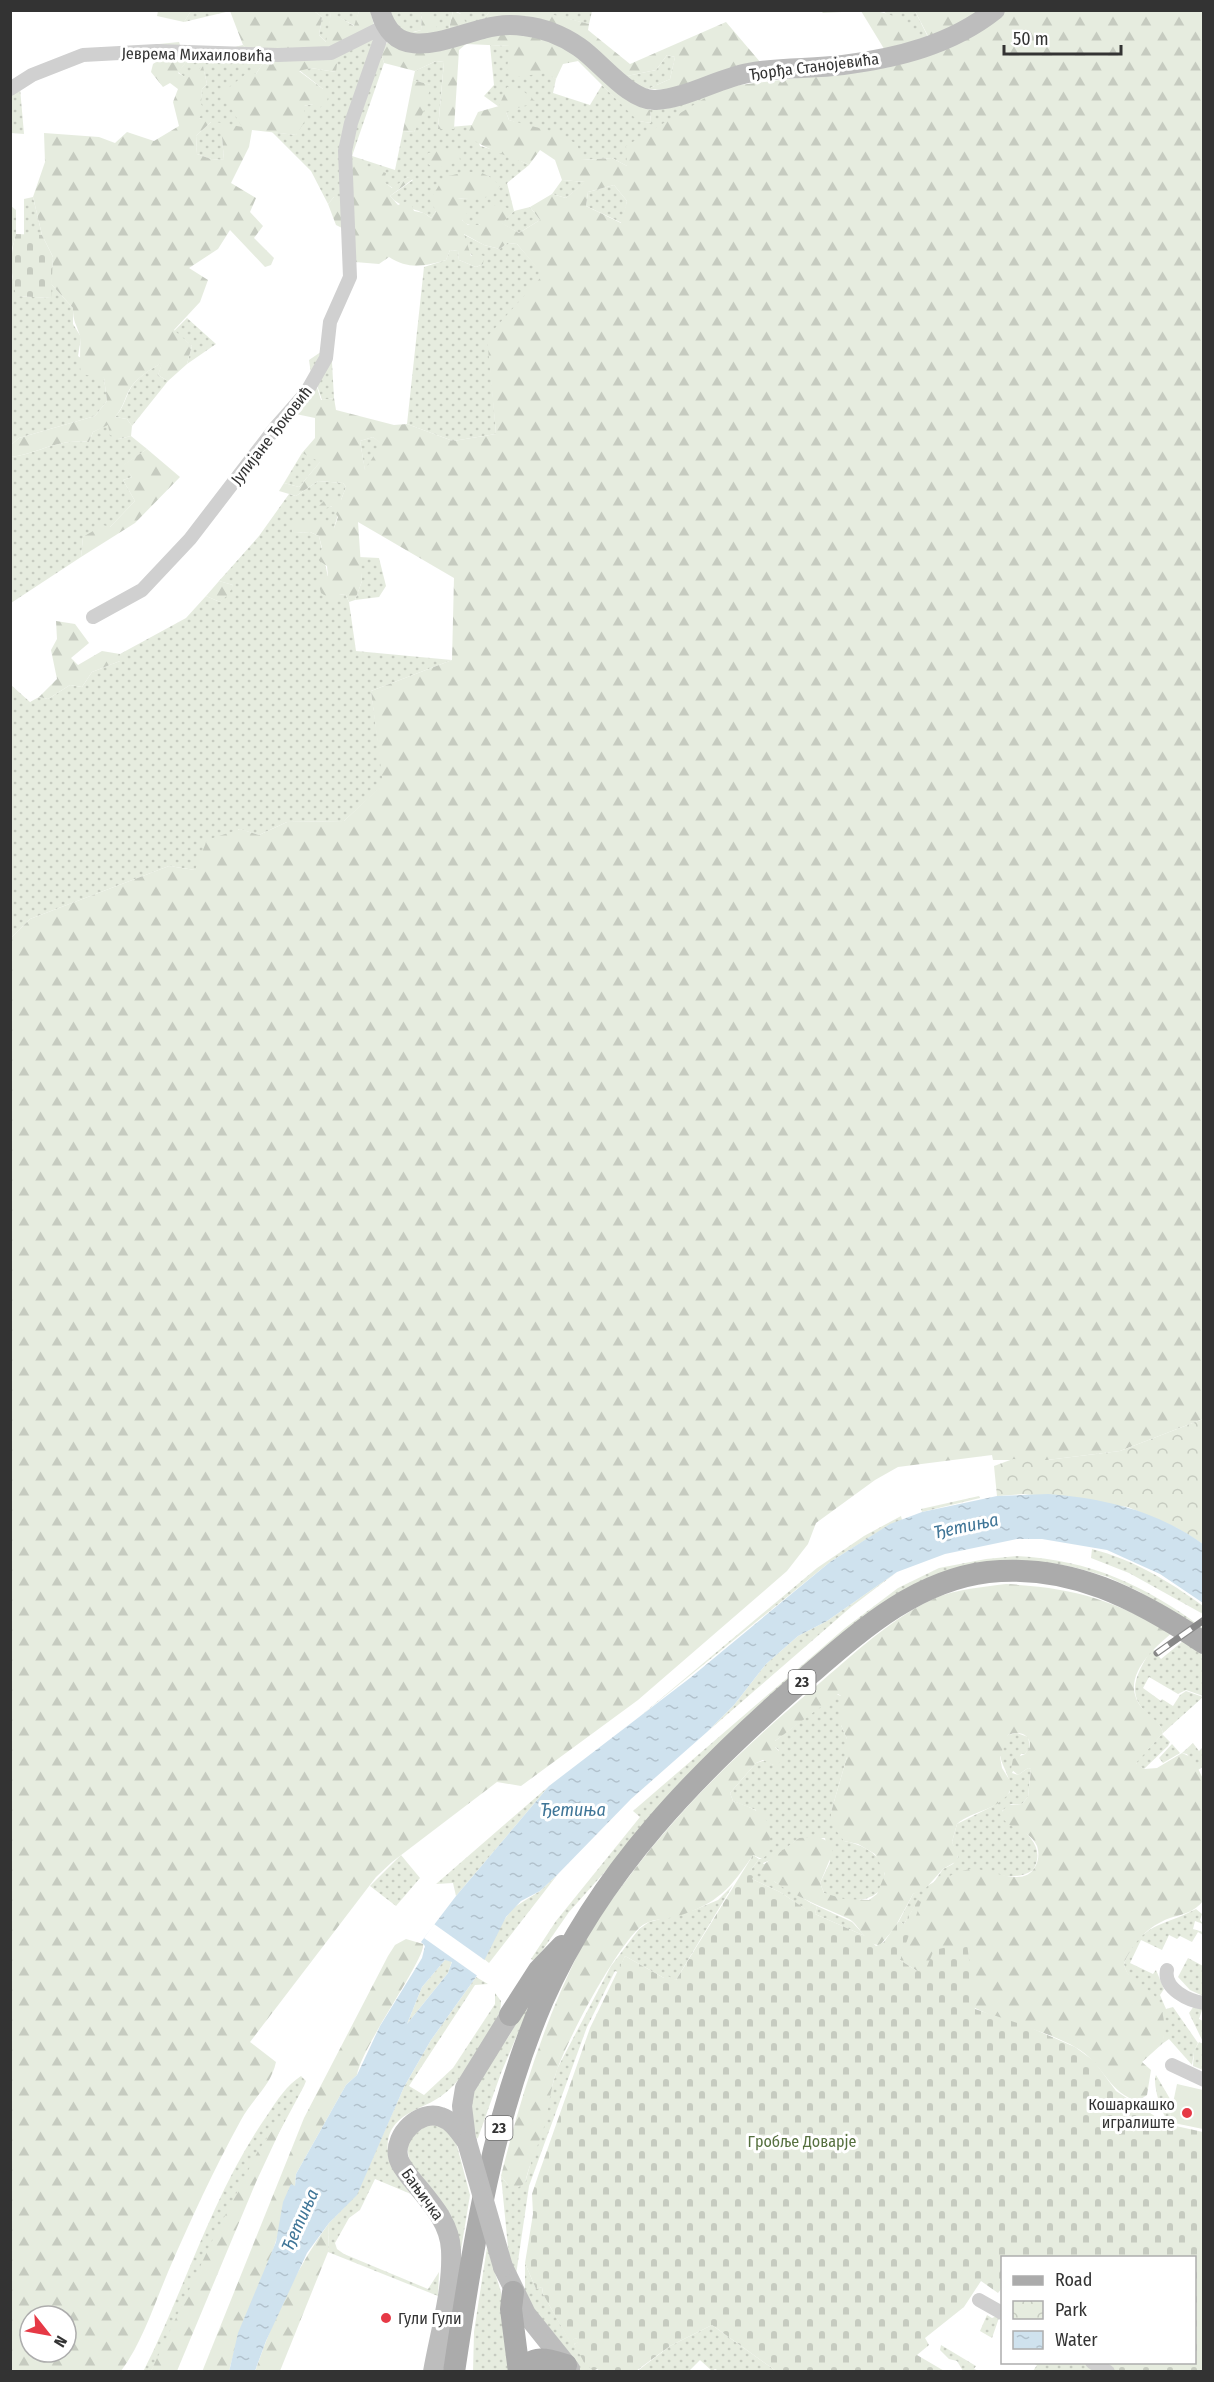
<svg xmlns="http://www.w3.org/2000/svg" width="1214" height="2382" font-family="'Fira Sans Condensed',sans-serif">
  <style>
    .grass { fill: url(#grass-dots); fill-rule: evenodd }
    .forest { fill: url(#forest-firs); fill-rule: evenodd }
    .cemetery { fill: url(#cemetery-stones) }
    .park { fill: url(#park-crowns) }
    .pitch { fill: #e6ecdf }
    .water { fill: url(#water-ripples); fill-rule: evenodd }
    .pier { fill: #fff }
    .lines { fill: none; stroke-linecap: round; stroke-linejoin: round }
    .street { stroke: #d0d0d0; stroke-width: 14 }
    .secondary { stroke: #bdbdbd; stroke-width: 20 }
    .primary { stroke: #ababab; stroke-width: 22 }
    .rail-casing { stroke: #888; stroke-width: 7 }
    .rail { stroke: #fff; stroke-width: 4.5; stroke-dasharray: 14; stroke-linecap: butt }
    .secondary-bridge { stroke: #bdbdbd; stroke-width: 20 }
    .poi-dot { fill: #e63946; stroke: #fff; stroke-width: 2 }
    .labels { text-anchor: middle; stroke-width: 6; stroke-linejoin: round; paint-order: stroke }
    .shield { fill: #fff; stroke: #707070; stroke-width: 1.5 }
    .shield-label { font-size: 15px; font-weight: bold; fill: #333 }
    .street-label { font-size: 16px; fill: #333; stroke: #fff }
    .poi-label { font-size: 16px; fill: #333; stroke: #fff; text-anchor: end }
    .park-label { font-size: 16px; fill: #56703f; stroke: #fff }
    .water-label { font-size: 18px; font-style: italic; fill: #3f7597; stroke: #fff }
  </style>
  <defs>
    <pattern id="grass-dots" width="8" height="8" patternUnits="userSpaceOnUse" patternTransform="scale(1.5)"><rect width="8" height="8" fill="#e6ecdf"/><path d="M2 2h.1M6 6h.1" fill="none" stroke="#c6cbc0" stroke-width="1.8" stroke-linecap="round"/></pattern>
    <pattern id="forest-firs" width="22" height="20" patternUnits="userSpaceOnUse" patternTransform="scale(1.5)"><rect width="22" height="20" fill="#e6ecdf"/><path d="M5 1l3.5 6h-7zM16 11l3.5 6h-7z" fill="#c6cbc0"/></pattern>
    <pattern id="cemetery-stones" width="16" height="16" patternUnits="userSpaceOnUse" patternTransform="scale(1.5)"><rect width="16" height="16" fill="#e6ecdf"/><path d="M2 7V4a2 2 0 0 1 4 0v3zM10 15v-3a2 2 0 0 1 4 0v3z" fill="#c6cbc0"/></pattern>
    <pattern id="park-crowns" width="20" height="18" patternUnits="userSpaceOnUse" patternTransform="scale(1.5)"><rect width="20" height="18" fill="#e6ecdf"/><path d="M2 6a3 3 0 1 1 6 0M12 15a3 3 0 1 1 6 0" fill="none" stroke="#c6cbc0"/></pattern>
    <pattern id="water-ripples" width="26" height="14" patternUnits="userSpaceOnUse" patternTransform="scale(1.5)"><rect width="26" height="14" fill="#cfe2ee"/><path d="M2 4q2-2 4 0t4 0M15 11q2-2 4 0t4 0" fill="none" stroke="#b2c2cd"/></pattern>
  </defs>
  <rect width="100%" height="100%" fill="#fff"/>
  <path class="grass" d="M191 11V10L230 11 184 22Z
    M314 11H359L355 26 331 13 327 43 319 35 322 17Z
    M386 11H453L448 33 461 14 456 11H490L484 19 418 47 389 22ZM422 12 434 36 413 32 421 30Z
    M535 11H592L589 24Z
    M883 11H915L928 37 918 40Z
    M367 33 380 50 384 63 352 156 395 170 403 131 414 132 430 85 413 80 415 71 436 61 444 62 438 128 473 125 480 146 505 153 529 165 507 183 514 211 530 207 540 220 519 233 501 223 514 211C502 216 470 236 461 218 458 213 457 205 456 199L469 198 490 175 436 211 431 218C418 207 402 210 390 196L413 180 408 177 393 188 383 182 349 198 334 197 328 204 311 171 272 132 296 135 304 106 313 104 323 89 299 70 311 68 336 72 328 58 330 45Z
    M243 45 263 63 256 74 242 128 222 137 224 160 211 159 197 154 196 136 211 122 199 118 202 89 207 84 203 67 187 79 178 72 186 62 183 55H202Z
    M490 45 511 46 556 79 553 93 590 105 602 85 639 121 651 123 650 110 723 87 627 166 612 158 582 160 526 126 509 120 506 112 484 96 494 85Z
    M667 55 675 57 670 79 648 89 635 86 622 77 656 70Z
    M20 88 24 134 11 133V93Z
    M562 180 586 182 566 198 552 194Z
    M614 185 627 201 622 223 586 206 588 192Z
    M33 197 42 235H24V199Z
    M11 206 16 210V234L11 252Z
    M463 234 484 245 500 249 507 243 517 244 544 275 488 337 496 434 453 441 407 424 424 267 446 260 450 250 458 251 459 260 476 267 483 264 467 251Z
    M10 268 17 296 51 298V284L73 308V324L81 337 78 356 104 378 107 401 95 416 19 438 11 445Z
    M187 318 216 344 187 364 192 346 174 331Z
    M331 345 334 398 322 400 316 382 279 416 311 374 309 360Z
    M163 362 158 375 168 381 132 426 127 419 115 417C123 408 124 402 129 391 135 378 151 369 163 362Z
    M108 424 119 439 131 436 147 449 124 465 132 477 123 480 135 501 110 527 83 537 81 557 11 603V457C41 453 55 439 89 442L93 432Z
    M373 437 382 444 365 471 360 441Z
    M302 453 321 461 299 487 284 483Z
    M318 481 343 483 346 487 341 500 330 506 339 511 334 528 292 533 310 532 319 536 328 577 339 594 346 595 349 602 356 651 452 660 371 691 384 784 344 821 287 822 259 835 239 829 195 870 169 866 30 919 11 938V685L30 702 39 697 48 699 70 685 82 687 92 672 120 661V654L186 618 206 596 220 602 233 585 219 581 259 536 289 494 296 496Z
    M359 557 379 558 386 586 379 597 355 600 362 581Z
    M979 1496 980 1498 922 1512 921 1509Z
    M901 1516 902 1520 886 1527 830 1562 639 1717 817 1568 864 1536Z
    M1092 1549C1134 1560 1169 1581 1203 1606V1614L1129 1573 1091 1558Z
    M1017 1556C1091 1560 1144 1585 1203 1628V1633L1140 1592 1108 1577 1077 1568 1057 1564 934 1577 619 1856 569 1912 535 1961 531 1959 556 1921 640 1817 633 1811 845 1628 898 1588 939 1568 986 1559Z
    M897 1572 851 1607 707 1732 734 1705 766 1664 798 1636 827 1621Z
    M1183 1641 1203 1655V1696L1186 1690 1178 1694 1149 1677 1143 1688 1161 1701 1162 1699 1173 1706 1180 1695 1186 1691 1203 1697 1163 1733C1161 1724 1155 1721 1148 1715 1124 1692 1138 1672 1152 1648L1161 1659Z
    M836 1694 841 1696V1725L847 1739V1757L831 1812 844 1841C909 1853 892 1922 824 1893L820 1883 830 1862 825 1838H799L773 1859 763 1863 775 1882 811 1903 808 1911 780 1892 752 1879 751 1870 759 1859H762L756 1810 733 1801 730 1793 756 1763 766 1760 773 1765 779 1750 775 1747V1741Z
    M1017 1733 1028 1737 1030 1747 1025 1754H1021L1012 1773 1018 1775 1028 1768 1031 1769 1028 1797 1022 1804H1011L1002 1811C1018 1828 1049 1843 1033 1870 1007 1888 978 1859 941 1882 932 1888 927 1892 921 1902L918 1901 904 1924 899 1921 913 1894 934 1882 943 1869 953 1864 958 1857 952 1842 957 1824 993 1806 1010 1792C1009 1788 1010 1781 1008 1777 1003 1762 993 1753 1008 1735Z
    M1162 1734 1170 1742 1168 1746 1144 1769 1137 1765 1136 1762Z
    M1193 1743 1199 1751 1203 1747V1767L1198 1770 1187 1754 1182 1753Z
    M1172 1744 1180 1753 1163 1763 1159 1758Z
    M549 1786 456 1896 453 1883 436 1884Z
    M401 1855 420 1878 396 1906 370 1886Z
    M558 1874 489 1963 484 1959 499 1927 513 1908 540 1891Z
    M733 1885 676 1980 664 1978 625 1956 618 1972 615 1971 587 2027 529 2186 516 2275 509 2257 501 2176 508 2185 525 2183 557 2069 611 1966 639 1929 649 1922 694 1910 718 1900Z
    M817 1906 852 1922 865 1936 815 1914Z
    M1196 1909 1202 1914 1200 1920 1203 1924 1195 1921 1193 1929 1203 1932V1935L1198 1932 1192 1942 1180 1936 1177 1939 1169 1935 1162 1950 1141 1940 1130 1963 1153 1974 1156 1970 1164 1989 1160 1995 1166 2009 1173 2007 1198 2043 1194 2051 1199 2042 1203 2044V2070L1193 2066 1194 2052 1192 2065 1169 2039 1162 2044C1164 2038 1163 2032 1163 2025 1163 1987 1129 1991 1124 1964 1140 1922 1163 1927 1196 1909Z
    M1188 1958 1203 1966V1996L1190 1990 1178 1977Z
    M445 1960 452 1961 448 1973 407 2024 422 1987Z
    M476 1977 488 1984 475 1985 409 2086 424 2095 453 2068 495 2004V1993L501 2001C501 2018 492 2029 483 2043 471 2063 460 2083 440 2097 428 2105 414 2109 403 2117 373 2140 393 2171 411 2194L375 2179 360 2210 349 2218 335 2243 337 2249 344 2254 428 2289 439 2272 438 2296 328 2252 329 2223 356 2195 404 2087 431 2040Z
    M540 1981 501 2073 478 2138 475 2139 470 2121 472 2097 478 2081 509 2036Z
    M1194 2006 1203 2007 1199 2019 1203 2021V2042L1189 2013Z
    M1156 2075 1173 2104 1169 2122C1162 2116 1152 2084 1156 2075Z
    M301 2076 306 2081 304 2086 151 2371 143 2372C186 2287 213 2192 268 2114 277 2100 287 2085 301 2076Z
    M428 2123 446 2128 456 2142 470 2195 441 2371C447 2334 468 2259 455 2226 445 2202 397 2166 410 2139Z
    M487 2247 501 2292 512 2371 473 2372 474 2332Z
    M525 2263 536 2289 542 2287 543 2294 570 2341 576 2338 579 2342 574 2344 593 2371H581L550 2335 525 2295Z
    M987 2315 992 2318 1000 2315 992 2338 980 2331Z
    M712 2325 776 2371 722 2372 715 2369 712 2371 700 2360 689 2371 636 2372 670 2346Z
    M941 2345 976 2366 974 2369 979 2371H963L957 2361 949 2359 940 2350Z
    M1032 2363H1084L1100 2371H1033L1037 2365Z"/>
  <path class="forest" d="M535 10 589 24 588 30 630 64 726 22 761 63 666 90 648 89 670 79 675 57 667 55 656 70 622 77 633 100 650 110 651 123 638 121 578 61 563 64 556 79 545 73 517 77 507 69 510 46 466 44 459 50 454 129H438L444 62 436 61 415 71 384 63 380 50 389 41 481 35 484 19 490 11Z
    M158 11V10L191 11 184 22 157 16Z
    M230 11H314L322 17 319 35 326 42 331 12 354 26 359 11H386L371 14 374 25 343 53 330 45 328 58 337 64 336 72 311 68 299 71 323 89 328 97 326 105 316 109 313 104 304 106 305 121 296 135 252 130 249 147 231 183 256 198 250 212 263 226 254 238 274 258 271 265 265 267 230 230 218 249 189 268 208 280 200 302 174 330 192 346 187 364 168 381 158 375 162 363C151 369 139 376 131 387 125 396 124 407 115 417L127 419 132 426 131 436 119 439 110 435 108 425 93 432 89 442C55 439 41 453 11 457V445L19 438 95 416 107 401 104 378 81 374C79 365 81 339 80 336 76 323 73 322 73 308L51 284 53 257 42 235 33 197 45 162 44 133 99 137 115 143 127 132 154 141 179 126 173 102 178 89 170 83 163 87 151 72 153 64 161 58 159 44 179 42 186 62 178 73 187 78 203 66 207 84 202 89 201 104 205 110 199 118 212 121 196 136 197 154 211 159 224 160 222 137 216 122 242 127 222 93 247 73 256 74 263 63 243 45Z
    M431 11 437 28 434 36 406 35 421 30 422 12Z
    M453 11 461 14 468 26 448 34Z
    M821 11C859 11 897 2 918 40L928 36 915 11H1203V1419L1120 1451 1047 1460H993L992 1455 898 1467 875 1480 816 1523 808 1544 787 1571 638 1700 521 1786 497 1782 392 1862 376 1877 250 2042 276 2062C271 2086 252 2099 241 2120 214 2169 190 2221 168 2272 154 2305 142 2343 121 2371L11 2372V938L30 919 169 866 195 870 207 840 240 829 259 835 287 822 344 821 383 784 371 691 452 660 454 578 358 522 362 581 355 600 349 602 346 595 339 594 334 601 321 593 318 581 328 576 327 566 317 559 322 548 319 536 310 532 292 533V522L324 521 334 528 338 517 331 506 322 510 319 506 327 498 341 500 346 487 343 483 318 481 296 496 279 491 284 483 299 487 320 462 302 453 315 438V418L291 413 315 381 321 400 334 398 336 410 394 425 407 424 453 441 496 434 487 337 543 275 517 244 507 243 500 249 484 245 464 234 471 256 475 253 484 256 483 264 476 267 459 260 458 251 450 250 446 260C425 266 409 270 389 257L379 264 355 262 344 229 336 225 328 204 334 197H349V173L354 162 386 173 384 182 392 188 408 177 413 179 390 196 398 205 410 200 414 211 424 213 431 218 436 211 430 200 444 177C468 172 482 166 500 186 487 204 476 197 457 199L470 209 462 220 468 225H480L482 211 498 204 514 211 502 223 519 233 540 220 530 207 552 194 566 198 585 182 562 180 555 160 540 150 529 165C508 155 484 150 467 135L478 112 499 106 507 87 521 89 536 102 506 112 509 120 554 132 577 144 582 160 612 158 627 166 626 146 723 87 890 67 886 52 861 11 823 13ZM614 185 627 201 621 223 586 206 588 192ZM373 437 381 444 365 470 360 441ZM30 2316H66V2352H30Z
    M413 80 431 85 425 108 414 132 403 131Z
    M453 148 459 152 460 161 435 169 428 164V153L439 150 447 152Z
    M147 449 180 477 135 523 81 557 83 537 103 525 110 527 135 501 123 480 132 477 123 465Z
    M219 581 233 585 229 594 220 602 206 596Z
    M56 621 75 624 89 643 71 658 78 665 102 651 120 654V661L92 672 82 687 70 685 48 699 39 697 57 679 51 650 57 639Z
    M1006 1584C1076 1588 1110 1599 1172 1633 1151 1650 1119 1680 1142 1708 1149 1716 1161 1722 1163 1733L1136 1763 1144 1769 1157 1768 1182 1753 1193 1758 1203 1779V1901C1194 1912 1184 1914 1170 1918 1148 1926 1132 1943 1124 1964 1127 1980 1142 1984 1153 1994 1164 2005 1167 2030 1162 2044L1142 2062 1151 2070 1147 2095 1138 2101C1110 2094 1103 2065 1080 2050 1048 2030 1011 2025 977 2009 959 2001 941 1983 925 1971H917L900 1960C906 1941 914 1906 927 1891 936 1881 959 1870 972 1869 991 1868 1025 1890 1036 1865 1039 1859 1039 1852 1037 1846 1029 1828 1008 1831 1000 1814L1008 1805 1022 1804 1028 1797 1031 1769 1028 1768 1018 1775 1011 1769 1013 1759 1025 1754 1030 1747C1031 1734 1019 1730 1008 1735L1000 1757 1002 1768 1012 1784C1008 1809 972 1810 957 1824L952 1842 958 1854 957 1861 943 1869 925 1889 913 1894 894 1929 880 1945C866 1946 860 1925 849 1919 819 1905 782 1893 759 1868L799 1838 819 1837 829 1842 833 1852 820 1883 824 1893 844 1899 869 1900 877 1894 885 1874 875 1854 858 1844 844 1841 831 1824V1812L847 1757V1739L841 1725V1696L838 1694 775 1741V1747L781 1753 779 1763 773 1765 763 1760 756 1763 730 1793 733 1801C765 1812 776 1819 767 1855L762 1859 753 1855C731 1888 717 1904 678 1916 664 1920 650 1918 639 1928 614 1952 569 2036 557 2070 550 2089 549 2108 544 2127 538 2147 529 2164 525 2183L516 2189 508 2185 501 2176C520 2099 543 2025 578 1954 592 1926 612 1899 631 1874 686 1801 752 1740 822 1681 857 1651 892 1618 935 1598 957 1589 983 1587 1006 1584Z
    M406 1939 423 1944C427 1957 361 2047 357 2075L346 2085 296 2174 295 2187 291 2185C282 2204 282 2224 275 2244 261 2287 240 2327 229 2371L202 2372 304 2118 388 1956 395 1945Z
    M281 2117 284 2122 256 2182 177 2371H151L213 2239 258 2151Z
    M329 2223 328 2252 280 2371 255 2372C273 2319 296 2268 329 2223Z"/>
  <path class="cemetery" d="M16 234 42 235 53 257 51 298 16 296C11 274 9 257 16 234Z
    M753 1855 759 1859 751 1870 755 1873 752 1879 780 1892 807 1910 811 1903 817 1906 815 1914 865 1936 876 1946 884 1942 899 1921 904 1924 918 1900 921 1902 900 1960 917 1971H925L934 1950 967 1943 975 2009 1029 2027 1075 2047 1094 2061 1116 2091 1167 2124 1203 2132V2371H1115L1104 2362H1194V2258H1002V2288L998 2293 981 2281 964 2307 925 2338 929 2345 917 2355 946 2372 776 2371 712 2325 670 2346 636 2371H600L597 2369 593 2371 588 2365 586 2366 574 2344 578 2342 576 2338 570 2342 543 2294 542 2287 536 2289 525 2263 533 2214 532 2194 538 2176 590 2028 625 1956 664 1978 666 1975 676 1980Z"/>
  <path class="park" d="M1203 1419V1544L1177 1528 1128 1507 1023 1494 997 1496 994 1466 1013 1459 1047 1460 1120 1451Z"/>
  <path class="pitch" d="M1177 2084 1203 2090V2129L1169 2122Z"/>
  <path class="water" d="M1048 1494C1104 1498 1157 1511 1203 1544V1603L1160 1574 1107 1550 1042 1539H1017L945 1554 897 1572 827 1621 798 1636 766 1664 734 1705 707 1732 631 1799 558 1874 540 1891 521 1901 506 1917 476 1977 431 2040 404 2087 357 2195 329 2223 307 2253 266 2341 255 2371 229 2372 238 2333 276 2242 283 2202 291 2184 295 2186 296 2174 346 2085 357 2075 380 2026 422 1958 425 1946 421 1942 456 1896 549 1786 690 1678 830 1562 890 1524 922 1512 997 1496ZM445 1960 452 1962 448 1973 407 2024 422 1987Z"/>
  <path class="pier" d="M434 1924 486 1961 479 1977 424 1938Z"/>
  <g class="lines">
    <path class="street" d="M10 89 32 75 83 55 157 51 278 55 331 53 385 26
      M93 617 142 590 190 539 276 427 306 393 326 358 330 322 350 277 345 151 351 123 385 26
      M1167 1970C1163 1989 1189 2001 1204 2003
      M1172 2065 1204 2080
      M979 2300 1002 2313
      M1092 2362 1108 2372"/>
    <path class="secondary" d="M380 10C395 65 446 38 483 29 497 25 511 24 524 26 544 28 563 36 579 47 600 61 630 102 656 100 687 98 717 79 748 73 779 67 811 69 843 65 897 58 951 45 995 10
      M466 2139 462 2106 465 2088 510 2015
      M503 2267 526 2314 570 2369
      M433 2372C440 2332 453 2290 451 2250 450 2220 426 2198 409 2176 405 2170 399 2164 398 2156 394 2135 420 2109 441 2117 453 2121 459 2132 467 2142"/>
    <path class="primary" d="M510 2015 539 1970 562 1946
      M513 2292 511 2309 519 2372
      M454 2372C473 2245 492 2118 543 2000 600 1871 697 1773 802 1681 857 1634 913 1581 988 1572 1070 1563 1138 1599 1204 1643
      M523 2372C532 2353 550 2360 566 2365"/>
    <g class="rail-casing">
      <path id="rail" d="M1157 1653 1204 1620"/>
    </g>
    <use href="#rail" class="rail"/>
    <path class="secondary-bridge" d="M467 2142 503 2267"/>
  </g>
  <g class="poi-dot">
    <circle cx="1187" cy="2113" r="6"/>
    <circle cx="386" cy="2318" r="6"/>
  </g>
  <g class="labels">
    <g class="shield">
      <rect x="788.5" y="1670" width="27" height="24" rx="4.5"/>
      <rect x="485.5" y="2116" width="27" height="24" rx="4.5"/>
    </g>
    <g class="shield-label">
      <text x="802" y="1687">23</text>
      <text x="499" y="2133">23</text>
    </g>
    <g class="street-label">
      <text transform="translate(197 54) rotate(1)" y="6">Јеврема Михаиловића</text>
      <text transform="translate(814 66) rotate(-7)" y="6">Ђорђа Станојевића</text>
      <text transform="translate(271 435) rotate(-52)" y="6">Јулијане Ђоковић</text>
      <text transform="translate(423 2194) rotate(54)" y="6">Бањичка</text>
    </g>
    <g class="poi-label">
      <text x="1175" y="2110">Кошаркашко<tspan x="1175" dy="18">игралиште</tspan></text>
      <text x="398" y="2324" text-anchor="start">Гули Гули</text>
    </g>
    <g class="park-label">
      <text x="802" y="2147">Гробље Доварје</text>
    </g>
    <g class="water-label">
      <text transform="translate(966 1526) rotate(-12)" y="6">Ђетиња</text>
      <text x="573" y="1816">Ђетиња</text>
      <text transform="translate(300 2220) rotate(-66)" y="6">Ђетиња</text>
    </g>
  </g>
  <rect width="1214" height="2382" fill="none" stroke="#333333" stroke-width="24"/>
  <rect x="1001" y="2256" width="195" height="108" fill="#ffffff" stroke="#adadad" stroke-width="1.5"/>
  <rect x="1013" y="2276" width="30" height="9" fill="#ababab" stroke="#adadad" stroke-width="1.5"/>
  <text x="1055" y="2286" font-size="18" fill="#333333">Road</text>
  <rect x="1013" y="2301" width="30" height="18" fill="url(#park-crowns)" stroke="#adadad" stroke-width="1.5"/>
  <text x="1055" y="2316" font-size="18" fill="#333333">Park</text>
  <rect x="1013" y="2331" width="30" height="18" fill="url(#water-ripples)" stroke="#adadad" stroke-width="1.5"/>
  <text x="1055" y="2346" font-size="18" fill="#333333">Water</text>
  <g transform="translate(48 2334) rotate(121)"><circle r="28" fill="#ffffff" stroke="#adadad" stroke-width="1.5"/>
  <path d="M0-4.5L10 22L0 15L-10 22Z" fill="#e63946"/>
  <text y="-9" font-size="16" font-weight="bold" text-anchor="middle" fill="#333333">N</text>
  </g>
  <path d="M1004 45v9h117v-9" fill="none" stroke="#333333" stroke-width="3"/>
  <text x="1013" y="45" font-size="18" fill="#333333" stroke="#ffffff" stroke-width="4.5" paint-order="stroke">50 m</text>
</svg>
